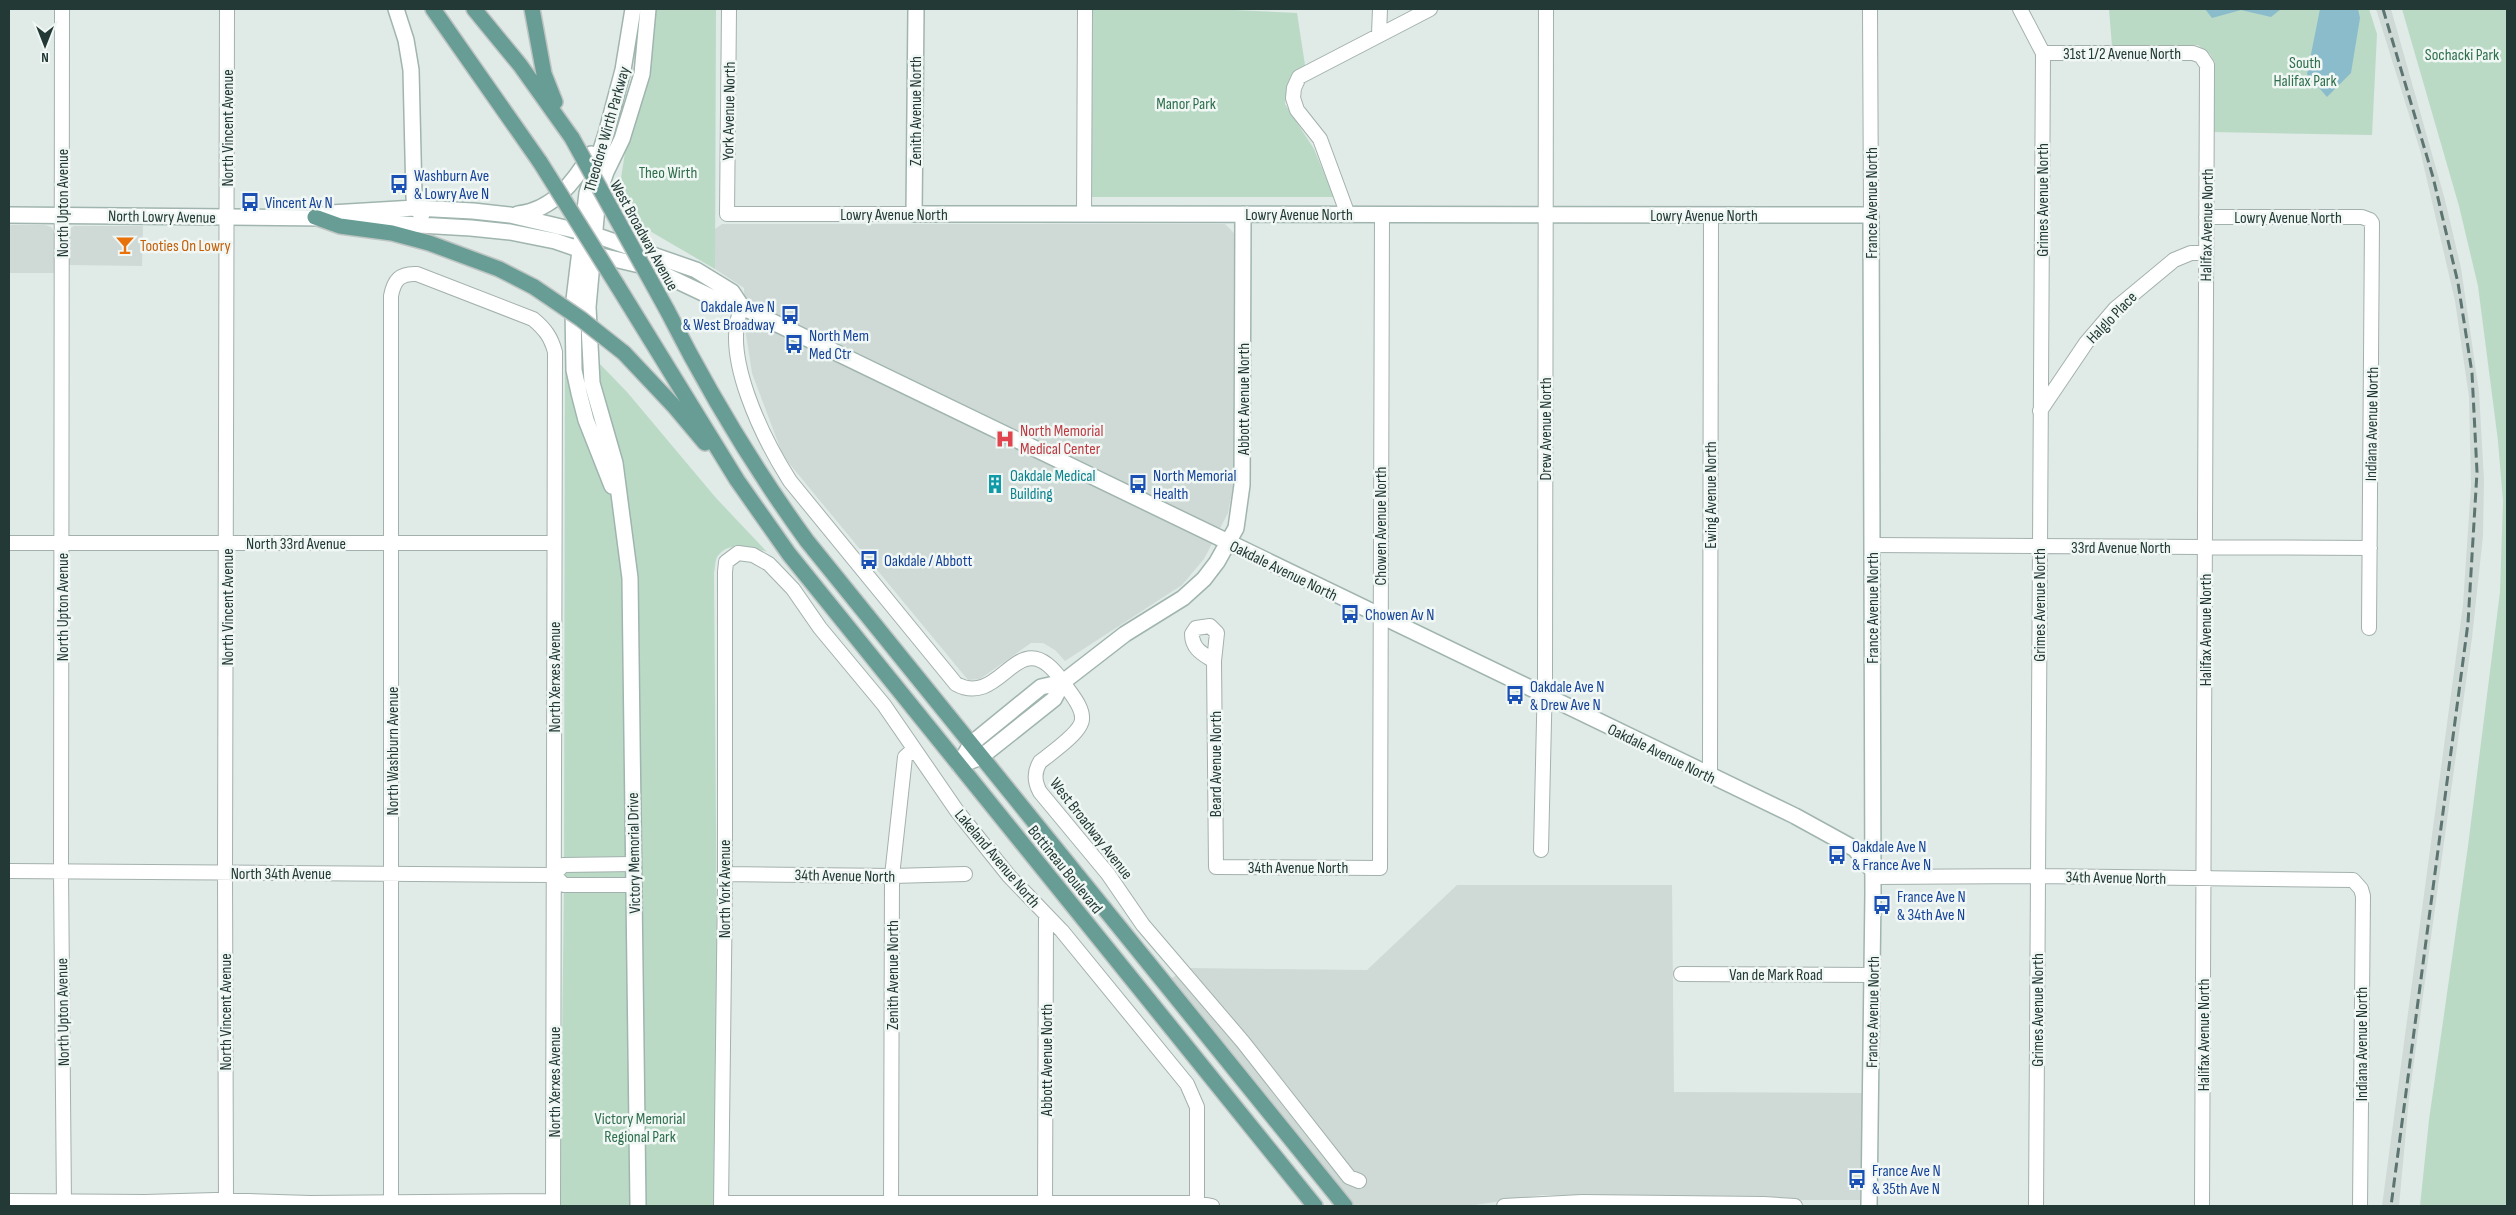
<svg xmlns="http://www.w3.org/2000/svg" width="2516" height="1215" font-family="'Sofia Sans Condensed',sans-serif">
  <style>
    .built { fill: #cfdad6 }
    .green { fill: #badac6 }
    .water { fill: #8bbccc }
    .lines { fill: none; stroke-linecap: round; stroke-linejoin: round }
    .street-casing { stroke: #a3b1ae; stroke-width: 16 }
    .secondary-casing { stroke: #a0b5af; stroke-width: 18 }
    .primary-casing { stroke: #bdc4c2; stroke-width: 18 }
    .street { stroke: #fff; stroke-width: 14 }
    .secondary { stroke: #fff; stroke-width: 15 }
    .primary { stroke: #679d94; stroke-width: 15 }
    .rail { stroke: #5c7571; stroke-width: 3; stroke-dasharray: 10 5; stroke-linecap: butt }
    .primary-bridge-casing { stroke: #bdc4c2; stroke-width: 18; stroke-linecap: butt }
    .primary-bridge { stroke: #679d94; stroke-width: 15 }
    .labels { text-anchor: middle; stroke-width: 5; stroke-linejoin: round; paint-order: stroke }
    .street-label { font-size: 16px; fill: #223935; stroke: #f0f7f4 }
    .park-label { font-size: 16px; fill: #2f6e4d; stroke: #f0f7f4 }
    .transit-label { font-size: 16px; fill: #164399; stroke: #f0f7f4; text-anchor: start }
    .food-label { font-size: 16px; fill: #c56008; stroke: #f0f7f4; text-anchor: start }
    .health-label { font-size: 16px; fill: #be3a42; stroke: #f0f7f4; text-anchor: start }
    .culture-label { font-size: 16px; fill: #0d838f; stroke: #f0f7f4; text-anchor: start }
  </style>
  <rect width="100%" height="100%" fill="#e0eae7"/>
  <path class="built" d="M2376 9H2391L2445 200 2461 268 2479 392 2484 480 2483 536 2472 638 2409 1098 2399 1206H2382L2463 605 2471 485 2469 397 2455 301 2420 150Z
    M722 224H1225L1234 233 1233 486 1228 513 1204 559 1182 585 1065 661 1055 650 1043 643H1031L980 679 968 680 783 456 752 373 745 328 744 288 715 269 710 249 715 229Z
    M9 225H45L51 227 54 231V273H9Z
    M74 226H143L142 266 68 265 69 235 71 228Z
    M1457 885H1672L1674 1092 1863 1093 1860 1200H1795L1764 1196 1542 1195 1468 1206H1352L1169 980 1187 968 1367 970Z"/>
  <path class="green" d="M647 9H716L715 269 636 223 620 185Z
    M1093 9H1212L1297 13 1305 65 1296 72 1288 85 1285 104 1314 149 1334 197H1090Z
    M2109 9H2369L2377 34 2372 135 2213 132 2215 63 2210 54 2198 45 2112 46Z
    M2402 9H2507V1206H2420L2429 1120 2468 846 2500 592 2503 501 2498 441 2478 286 2459 206Z
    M565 328 627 392 716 498 767 552C753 547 728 540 717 557 715 561 715 569 714 573L719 1206H560L564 885Z"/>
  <path class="water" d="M2205 9H2281L2271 17 2241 10 2212 18Z
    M2320 9H2358L2360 18 2351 73 2327 97 2307 74Z"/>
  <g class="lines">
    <g class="street-casing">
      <path id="street" d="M62 9 61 872 64 1206
        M729 9 727 214H914
        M1870 9 1871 215
        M2020 9 2043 53 2036 1206
        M1379 34 1380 9
        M2043 53H2193L2201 56 2207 65 2202 1206
        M1084 214 1085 9
        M1348 215 1320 139 1297 110 1293 98 1294 88 1299 77 1430 9
        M2206 217H2362L2370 220 2372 223 2369 628
        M742 307C720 354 764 440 790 481L956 684C1004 710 1018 614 1065 685 1071 694 1083 707 1082 719 1082 732 1051 753 1040 762 1034 772 1034 781 1040 792L1108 874 1143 925 1243 1042 1349 1177 1359 1181
        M2040 411 2086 343 2115 309 2174 260 2191 253H2205
        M9 543H554
        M1873 545 2370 548
        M1214 661C1203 654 1192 649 1192 634L1196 628 1210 626 1217 633 1214 661 1216 867 1380 868 1382 214
        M1710 776 1711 215
        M1541 850 1545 678 1546 9
        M9 871 554 875 564 885H634
        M725 874 892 876 965 874
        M554 875 563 865 634 864
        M1873 877 2038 876 2353 880 2361 889 2363 896 2360 1206
        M1681 974 1872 975
        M9 1201 145 1202 216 1200 310 1203 553 1201
        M721 1203H1197L1212 1206
        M1045 1204 1046 915
        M226 1206 225 872 227 9
        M391 1206V296C394 280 400 273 417 274L533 319C545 329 551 337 555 352L553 1206
        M721 1206 725 884V572L726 562 738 553 753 555 769 564 793 589 820 628 884 705 957 811 1009 876 1062 931 1187 1084 1197 1107V1203
        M891 1206 892 876 905 757 914 749
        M1504 1206 1582 1202 1764 1204 1795 1206"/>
    </g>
    <g class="secondary-casing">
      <path id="secondary" d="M396 9 406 40 411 70 414 197 415 208 422 214
        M916 9 914 214 1871 215 1873 893 1869 1206
        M518 214C553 210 574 182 591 154
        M9 215 328 218
        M317 216 331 213 415 208 473 211 510 215 595 235 696 270 732 292 742 307
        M350 221 471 228 510 232 555 241 593 254 648 267 722 302 742 307 1795 816 1855 849 1872 870
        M612 486 586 420 579 393 574 370 573 308 587 193 606 134 623 70 633 9
        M971 761 981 757 1054 699 1063 682
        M959 765 971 744 1041 687 1063 682 1125 634 1183 598 1204 579 1217 562 1236 528 1242 485 1243 214
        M638 1206 630 578 615 463 592 383 588 307 598 196 606 172 622 139 642 74 648 9"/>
    </g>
    <g class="primary-casing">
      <path id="primary" d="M433 9 540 162
        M474 9 520 65 572 138
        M532 9 544 74 555 102
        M315 217 340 226 392 233 429 243 499 269 534 287
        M617 285 737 480 789 554 1315 1206
        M667 310C708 391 754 468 807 541L1345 1206
        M624 353 673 405 705 443"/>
    </g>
    <use href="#street" class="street"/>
    <use href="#secondary" class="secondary"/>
    <use href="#primary" class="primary"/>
    <path class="rail" d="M2383 9 2433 177 2458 283 2472 373 2477 472 2468 623 2391 1206"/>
    <g class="primary-bridge-casing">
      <path id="primary-bridge" d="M572 138 667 310
        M540 162 617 285
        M534 287 581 319 624 353"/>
    </g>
    <use href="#primary-bridge" class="primary-bridge"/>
  </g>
  <defs>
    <g id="bus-bare" transform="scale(1.5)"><path d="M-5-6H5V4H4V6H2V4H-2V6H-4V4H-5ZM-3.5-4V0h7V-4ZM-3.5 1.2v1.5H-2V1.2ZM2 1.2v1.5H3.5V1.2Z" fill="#1a4fb4" stroke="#f0f7f4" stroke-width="2.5" paint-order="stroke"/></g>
    <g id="bar-bare" transform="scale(1.5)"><path d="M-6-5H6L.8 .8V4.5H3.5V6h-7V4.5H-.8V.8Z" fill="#e8710a" stroke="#f0f7f4" stroke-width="2.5" paint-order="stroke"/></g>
    <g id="hospital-bare" transform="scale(1.5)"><path d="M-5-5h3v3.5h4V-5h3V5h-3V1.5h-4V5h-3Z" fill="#e0444e" stroke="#f0f7f4" stroke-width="2.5" paint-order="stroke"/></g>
    <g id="building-bare" transform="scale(1.5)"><path d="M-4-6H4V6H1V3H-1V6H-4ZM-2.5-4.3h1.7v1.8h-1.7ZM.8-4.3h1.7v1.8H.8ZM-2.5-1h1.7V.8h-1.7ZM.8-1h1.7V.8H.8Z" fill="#0f9aa8" stroke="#f0f7f4" stroke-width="2.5" paint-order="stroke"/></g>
  </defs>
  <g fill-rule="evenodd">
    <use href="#bus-bare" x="399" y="184"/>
    <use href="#bus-bare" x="250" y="202"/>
    <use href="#bar-bare" x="125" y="245"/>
    <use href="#bus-bare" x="790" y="315"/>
    <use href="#bus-bare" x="794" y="344"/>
    <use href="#hospital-bare" x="1005" y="439"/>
    <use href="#building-bare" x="995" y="484"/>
    <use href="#bus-bare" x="1138" y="484"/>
    <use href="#bus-bare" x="869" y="560"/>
    <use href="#bus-bare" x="1350" y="614"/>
    <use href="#bus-bare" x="1515" y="695"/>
    <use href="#bus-bare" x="1837" y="855"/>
    <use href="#bus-bare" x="1882" y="905"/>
    <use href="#bus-bare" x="1857" y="1179"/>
  </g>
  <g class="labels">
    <g class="street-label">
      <text x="2122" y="59">31st 1/2 Avenue North</text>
      <text transform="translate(728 111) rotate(-89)" y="6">York Avenue North</text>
      <text transform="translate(915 111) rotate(-90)" y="6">Zenith Avenue North</text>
      <text transform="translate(227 128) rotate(-90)" y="6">North Vincent Avenue</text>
      <text transform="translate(606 129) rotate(-74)" y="6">Theodore Wirth Parkway</text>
      <text transform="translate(2042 200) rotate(-90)" y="6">Grimes Avenue North</text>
      <text transform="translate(62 203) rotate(-90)" y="6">North Upton Avenue</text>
      <text transform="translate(1871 203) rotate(-90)" y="6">France Avenue North</text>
      <text x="894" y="220">Lowry Avenue North</text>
      <text x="1299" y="220">Lowry Avenue North</text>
      <text x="1704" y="221">Lowry Avenue North</text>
      <text transform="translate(162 216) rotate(1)" y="6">North Lowry Avenue</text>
      <text x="2288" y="223">Lowry Avenue North</text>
      <text transform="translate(2206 225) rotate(-89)" y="6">Halifax Avenue North</text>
      <text transform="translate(645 235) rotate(61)" y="6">West Broadway Avenue</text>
      <text transform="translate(2111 317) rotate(-46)" y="6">Halglo Place</text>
      <text transform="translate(1243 399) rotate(-90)" y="6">Abbott Avenue North</text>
      <text transform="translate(2371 424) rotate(-89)" y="6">Indiana Avenue North</text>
      <text transform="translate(1545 429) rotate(-90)" y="6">Drew Avenue North</text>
      <text transform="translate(1710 495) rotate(-90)" y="6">Ewing Avenue North</text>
      <text transform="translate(1380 526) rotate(-90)" y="6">Chowen Avenue North</text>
      <text x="296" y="549">North 33rd Avenue</text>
      <text x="2121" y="553">33rd Avenue North</text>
      <text transform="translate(1284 570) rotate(26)" y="6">Oakdale Avenue North</text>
      <text transform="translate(2039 605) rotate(-90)" y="6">Grimes Avenue North</text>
      <text transform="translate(62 607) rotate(-90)" y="6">North Upton Avenue</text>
      <text transform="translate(227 607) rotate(-90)" y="6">North Vincent Avenue</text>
      <text transform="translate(1872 608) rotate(-90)" y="6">France Avenue North</text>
      <text transform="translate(2205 630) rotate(-90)" y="6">Halifax Avenue North</text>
      <text transform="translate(554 677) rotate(-90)" y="6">North Xerxes Avenue</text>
      <text transform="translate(392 751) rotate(-90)" y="6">North Washburn Avenue</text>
      <text transform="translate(1662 753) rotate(26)" y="6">Oakdale Avenue North</text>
      <text transform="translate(1215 764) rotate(-90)" y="6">Beard Avenue North</text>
      <text transform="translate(1092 828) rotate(52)" y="6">West Broadway Avenue</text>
      <text transform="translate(633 853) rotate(-91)" y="6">Victory Memorial Drive</text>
      <text transform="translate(998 858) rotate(50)" y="6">Lakeland Avenue North</text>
      <text x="1298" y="873">34th Avenue North</text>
      <text transform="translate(1066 869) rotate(51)" y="6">Bottineau Boulevard</text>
      <text x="281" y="879">North 34th Avenue</text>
      <text transform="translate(845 875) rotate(1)" y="6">34th Avenue North</text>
      <text transform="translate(2116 877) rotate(1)" y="6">34th Avenue North</text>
      <text transform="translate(724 889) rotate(-90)" y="6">North York Avenue</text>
      <text x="1776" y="980">Van de Mark Road</text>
      <text transform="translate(892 975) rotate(-90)" y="6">Zenith Avenue North</text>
      <text transform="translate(2037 1010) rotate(-90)" y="6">Grimes Avenue North</text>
      <text transform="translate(62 1012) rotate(-91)" y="6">North Upton Avenue</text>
      <text transform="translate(225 1012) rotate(-90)" y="6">North Vincent Avenue</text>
      <text transform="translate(1872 1012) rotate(-89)" y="6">France Avenue North</text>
      <text transform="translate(2203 1035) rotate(-90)" y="6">Halifax Avenue North</text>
      <text transform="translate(2361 1044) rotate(-90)" y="6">Indiana Avenue North</text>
      <text transform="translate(1046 1060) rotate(-90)" y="6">Abbott Avenue North</text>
      <text transform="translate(554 1082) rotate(-90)" y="6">North Xerxes Avenue</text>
    </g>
    <g class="park-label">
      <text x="2462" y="60">Sochacki Park</text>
      <text x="2305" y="68">South<tspan x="2305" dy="18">Halifax Park</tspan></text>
      <text x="1186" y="109">Manor Park</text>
      <text x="668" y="178">Theo Wirth</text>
      <text x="640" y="1124">Victory Memorial<tspan x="640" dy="18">Regional Park</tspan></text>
    </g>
    <g class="transit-label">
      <text x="414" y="181">Washburn Ave<tspan x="414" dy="18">&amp; Lowry Ave N</tspan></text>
      <text x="265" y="208">Vincent Av N</text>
      <text x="775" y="312" text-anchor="end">Oakdale Ave N<tspan x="775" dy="18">&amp; West Broadway</tspan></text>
      <text x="809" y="341">North Mem<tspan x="809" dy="18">Med Ctr</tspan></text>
      <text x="1153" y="481">North Memorial<tspan x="1153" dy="18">Health</tspan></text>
      <text x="884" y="566">Oakdale / Abbott</text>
      <text x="1365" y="620">Chowen Av N</text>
      <text x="1530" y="692">Oakdale Ave N<tspan x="1530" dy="18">&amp; Drew Ave N</tspan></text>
      <text x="1852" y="852">Oakdale Ave N<tspan x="1852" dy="18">&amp; France Ave N</tspan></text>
      <text x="1897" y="902">France Ave N<tspan x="1897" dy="18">&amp; 34th Ave N</tspan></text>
      <text x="1872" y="1176">France Ave N<tspan x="1872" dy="18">&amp; 35th Ave N</tspan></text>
    </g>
    <g class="food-label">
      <text x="140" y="251">Tooties On Lowry</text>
    </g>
    <g class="health-label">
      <text x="1020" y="436">North Memorial<tspan x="1020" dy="18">Medical Center</tspan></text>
    </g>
    <g class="culture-label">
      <text x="1010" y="481">Oakdale Medical<tspan x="1010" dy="18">Building</tspan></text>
    </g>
  </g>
  <rect width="2516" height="1215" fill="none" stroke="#223935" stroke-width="20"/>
  <g transform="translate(45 45) rotate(180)" stroke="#f0f7f4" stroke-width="4" paint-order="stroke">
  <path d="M0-4L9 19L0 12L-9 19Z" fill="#223935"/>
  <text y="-8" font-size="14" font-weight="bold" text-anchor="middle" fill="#223935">N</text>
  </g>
</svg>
